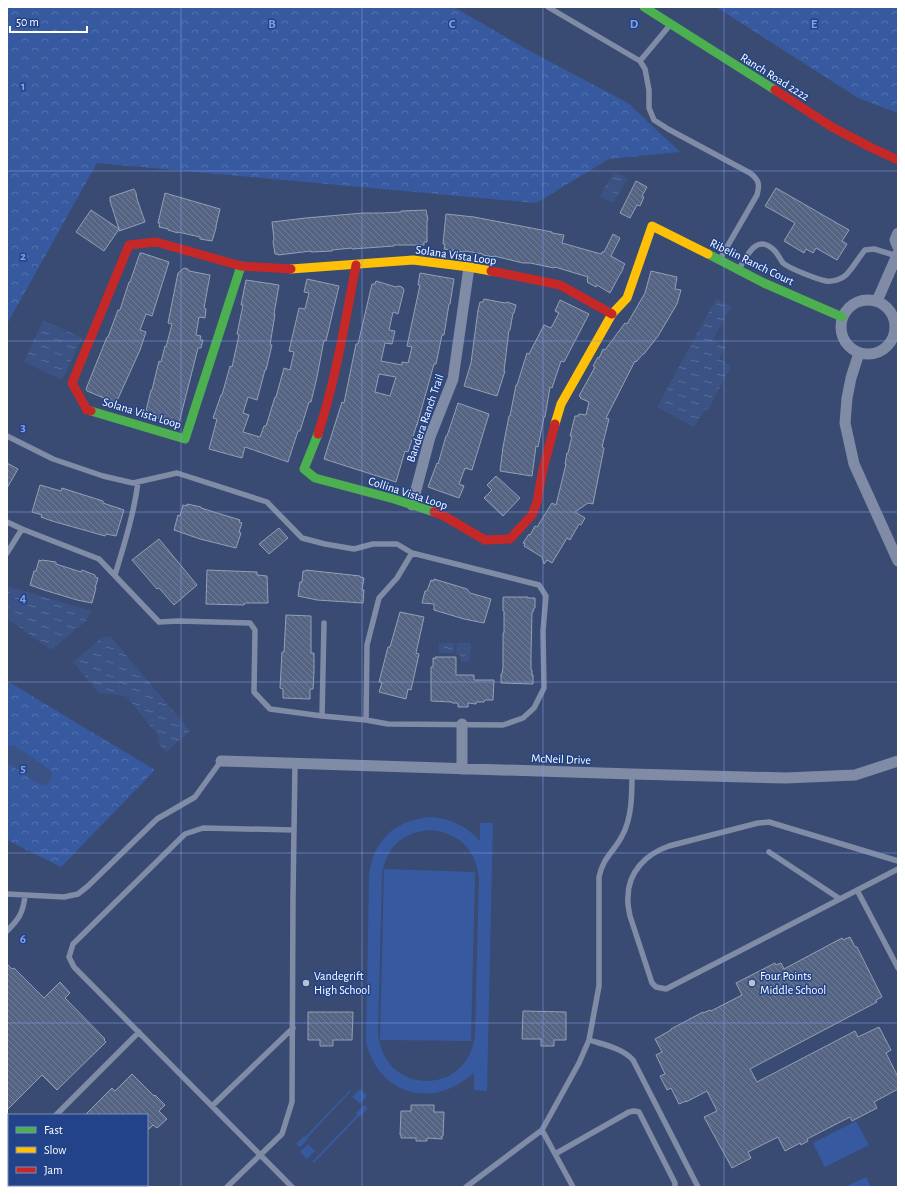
<svg xmlns="http://www.w3.org/2000/svg" width="905" height="1194" font-family="'Alegreya Sans',sans-serif">
  <style>
    .forest { fill: url(#forest-crowns) }
    .garden { fill: #36599f; fill-rule: evenodd }
    .water { fill: url(#water-ripples) }
    .lines { fill: none; stroke-linecap: round; stroke-linejoin: round }
    .river { stroke: #3b5284; stroke-width: 18 }
    .building { fill: url(#building-back-hatch); stroke: #949fb5; fill-rule: evenodd }
    .lane { stroke: #808ca6; stroke-width: 5.5 }
    .street { stroke: #808ca6; stroke-width: 11 }
    .fast { stroke: #4caf50; stroke-width: 9 }
    .slow { stroke: #ffc107; stroke-width: 9 }
    .jam { stroke: #c62828; stroke-width: 9 }
    .grid { fill: none; stroke: #839eea; stroke-width: 1; stroke-opacity: 0.55 }
    .poi-dot { fill: #bac0ce; stroke: #224389; stroke-width: 1.5 }
    .labels { text-anchor: middle; stroke-width: 3; stroke-linejoin: round; paint-order: stroke }
    .street-label { font-size: 12px; fill: #fff; stroke: #224389 }
    .poi-label { font-size: 12px; fill: #fff; stroke: #224389; text-anchor: start }
    .grid-label { font-size: 13px; text-anchor: middle; font-weight: bold; fill: #839eea; stroke: #224389; stroke-width: 3; stroke-linejoin: round; paint-order: stroke }
  </style>
  <defs>
    <pattern id="forest-crowns" width="20" height="18" patternUnits="userSpaceOnUse"><rect width="20" height="18" fill="#36599f"/><path d="M2 6a3 3 0 1 1 6 0M12 15a3 3 0 1 1 6 0" fill="none" stroke="#5472ad"/></pattern>
    <pattern id="water-ripples" width="26" height="14" patternUnits="userSpaceOnUse"><rect width="26" height="14" fill="#3b5284"/><path d="M2 4q2-2 4 0t4 0M15 11q2-2 4 0t4 0" fill="none" stroke="#586c96"/></pattern>
    <pattern id="building-back-hatch" width="6" height="6" patternUnits="userSpaceOnUse"><rect width="6" height="6" fill="#556482"/><path d="M-1 5l2 2M0 0l6 6M5-1l2 2" fill="none" stroke="#6e7b95"/></pattern>
  </defs>
  <rect width="100%" height="100%" fill="#394b72"/>
  <path class="forest" d="M7 7H454L528 50 628 103 680 152 609 159 536 203 97 163 7 324Z
    M716 7H898V113L858 98Z
    M7 681 155 770 61 867 7 840Z"/>
  <path class="garden" d="M432 817C452 819 466 826 480 841V823H493L487 1091 474 1090V1072C435 1111 377 1095 366 1041L369 877C372 841 395 819 432 817ZM431 830C460 833 477 851 479 880L475 1034C469 1098 382 1096 378 1032L382 877C385 848 402 832 431 830Z
    M384 869 475 872 471 1041 380 1040Z
    M360 1089 367 1096 360 1104 352 1097Z
    M350 1090 351 1091 307 1138 308 1139 300 1147 296 1144 304 1136 305 1137Z
    M364 1105 368 1108 360 1117 359 1116 314 1163 312 1162 357 1115 356 1113Z
    M856 1121 869 1145 825 1167 813 1143Z
    M308 1144 315 1151 307 1159 300 1152Z
    M866 1177 871 1187H845Z"/>
  <path class="water" d="M614 172 627 178 614 203 600 196Z
    M716 299 731 306 713 340 726 347 719 359 731 366 708 410 705 409 694 427 657 407Z
    M43 320 82 338 62 380 24 362Z
    M7 586 91 611 86 621 51 650 7 618Z
    M104 636 111 637 190 731 166 752 157 741 160 738 126 696 99 693 73 662Z
    M439 643H454V653H439Z
    M457 643H471L470 659H469V662H461L460 654H456Z"/>
  <g class="lines">
    <path class="river" d="M7 754 12 755 43 776"/>
  </g>
  <path class="building" d="M636 181 647 187 642 196 644 197 640 206 637 205 630 218 620 213Z
    M776 188 849 230 842 241 847 244 837 260 816 248 813 253 806 249 804 253 784 241 795 223 765 206Z
    M134 189 136 193 137 199 145 222 119 231V229L104 251 76 232 91 210 119 229 110 201V197Z
    M165 193 189 200 220 209 216 226V228L212 241 200 239V237L178 232V233L168 230V229L159 227 160 223H158Z
    M426 210 428 220 427 221V242H424V245H394V246L352 249V248L332 250V251L311 252V251L278 255V254H275L273 241 274 239 272 222 306 218 363 213H382L401 212V211Z
    M446 214 474 217 552 232V233L564 235 562 243 601 254 602 252H604L613 234 620 238 611 256 625 264 623 267V269L621 273 620 274 610 293 597 285 596 287 587 282 588 281 587 280 588 277 555 267 554 268 530 263H523L494 256V257L483 255V254L465 251V252L453 251V250L444 249 445 244H443Z
    M140 253H142L169 262 152 316 146 314 140 330 146 332 140 350 116 403 87 391 86 389 107 337H108L118 310H120L129 282H130Z
    M184 268 188 269 189 271 210 275 204 308 206 309 205 318 199 317 196 335 201 336 200 340H203L201 348H198L179 423 145 415 151 390H152L159 361 161 362 165 346 166 347 172 324 168 323 178 273Z
    M651 271 677 277 675 289 681 290 677 304 658 336 644 354H643L636 362 635 361 606 418 609 419 602 447 604 448 593 504 588 503 575 512 585 518 581 525 579 524 570 540 567 538 552 563 547 560 544 564 542 557 524 546 525 544 523 543 529 534 530 535 535 526 537 527 552 503 556 505 566 464H565L567 453H568L572 436H570L575 416H578L579 414 586 415 589 402 580 398 581 397 579 396 595 367 593 366 598 357 599 358 603 349 605 350 625 323 627 324 645 293Z
    M420 273 454 279 450 304H449L444 335H442L436 364H434L417 425V424L408 452 405 451 396 482 324 459 342 402 344 403 356 344H358L372 284H375L376 281 396 287 398 286 402 287 404 290 398 314 393 312 389 330 395 331 392 344 385 343 381 361 402 365V362L408 363 412 347 407 346 420 285H418ZM379 374 396 377 390 396 375 392Z
    M307 279 339 286 326 341 324 340 317 377 311 402H309L300 431H298L288 462 245 447 242 458 209 449 217 419 213 418 221 395H222L230 366 232 367 239 335 237 334 243 305H241L246 280 279 285 274 314H275L270 345H272L266 370H265L257 400 248 397 243 413 249 415 243 432 260 437 264 426H266L275 397H276L284 368 290 370 294 352 289 351 299 308 305 309 309 293 304 292Z
    M484 299 505 303 507 302 516 305 514 313H513L510 330H509L504 371H505L497 396 464 386 471 363 478 310 480 302H483Z
    M560 300 589 314 564 362 561 361 552 388 550 387 545 417H544L538 447 536 446 532 476 500 471 503 447 509 416H510L516 385H517L527 353 529 354 544 325 551 328 559 313 555 311Z
    M458 403 489 414 472 470 465 468 459 484 464 486 459 498 428 487 437 463 438 464 446 436H447Z
    M7 463 18 469 7 488Z
    M496 476 520 498 503 516 484 498 492 490 487 485Z
    M40 485 61 491 62 488 103 501V503L124 510 116 536 106 534 105 536 91 532 52 521 41 517 42 515 32 512Z
    M187 504 201 507V508L240 520 239 522 242 523 239 532 241 533 236 548 200 539 174 530 178 515 180 516 183 505 187 506Z
    M279 528 288 538 269 554 259 544Z
    M159 539 197 585 174 605 159 588 157 589 132 560Z
    M39 560 42 561V560L56 562V564L81 572 82 570 95 575V577L98 578 95 588H96L92 603 77 600 44 590 30 585 34 571H36Z
    M207 570 257 572V575L267 576 268 603H245L244 605 206 604Z
    M306 570 360 576V577L364 578 362 590H364L363 603 317 600 298 596 300 582H302L303 571H306Z
    M434 579 467 589 470 593 491 599 484 623 464 619 434 610V604L422 603 425 591H427L431 580 434 581Z
    M503 597H528V598H535V608H534L533 612H532L531 654V670H532V675H533V684L501 683V674H502L503 667V633H504V611H503Z
    M400 612 424 617 416 653 419 654 411 690 408 689 406 699 379 692 382 683 379 682 388 647H390Z
    M286 615 311 616V653H314V672L313 689H310V699L283 698V689L280 688 282 652H284Z
    M435 657H456V675H474V680H494L493 700H485L484 702H476V704L468 703V707H458V703H452V702L431 701V667H433V658L435 659Z
    M850 937 855 947H857L882 997 876 1000 877 1002 750 1069 757 1082 855 1031 858 1037 879 1027 891 1050 886 1053 898 1077V1089L874 1102 877 1108 852 1121 850 1117 807 1139 808 1141 801 1145 800 1143 785 1151 778 1137 748 1152 751 1158 732 1168 704 1117 717 1111 707 1091 686 1102V1101L679 1104 671 1088 667 1090 660 1076 665 1074 656 1055 662 1052 655 1039 671 1030V1029L703 1012V1013L710 1010 711 1011 742 995 736 983 775 963 776 965 781 963 784 969 842 938 843 940Z
    M7 964 12 969 14 968 44 998 60 982 70 993 65 998 105 1039 104 1040 106 1042 57 1090 42 1075 7 1110Z
    M523 1011 566 1012V1040H554V1046H541V1039H522Z
    M308 1012H353L352 1040H333V1046H320V1040H308Z
    M132 1074 154 1096 155 1095 165 1105 159 1111 167 1119 157 1128 153 1125 147 1131V1115H85L112 1088 115 1091Z
    M411 1105H434V1112H444L443 1136H442V1139L427 1138V1141H416V1138H401V1135H400L401 1111H411Z"/>
  <g class="lines">
    <path class="lane" d="M548 7 640 61 670 25
      M640 61 645 69 649 90V108L654 120 668 129 750 173C759 180 760 184 757 195L720 259
      M739 269C747 256 756 233 774 250 778 254 780 259 783 263 790 269 817 279 826 281 833 282 842 279 846 275 853 268 859 257 865 250L874 249 897 256
      M895 331 898 333
      M7 436 53 459 103 476 133 483 177 473 267 502 302 538 325 544 354 549 373 544H397L412 553 397 578 379 598 367 645 366 720
      M7 522 22 529 99 559 159 622 178 621 250 623 255 630 254 692 270 709 322 716 366 720 388 724 503 725 523 718 534 708 544 688 543 631 546 596 539 585 412 553
      M7 553 22 529
      M115 575C124 545 134 514 138 482
      M322 716 324 623
      M769 852 840 899
      M898 861 782 826 769 822 758 823 669 846C646 854 628 872 628 897 627 904 629 910 630 916L652 983 656 987 666 989 898 869
      M857 890 898 968
      M7 894 64 897 78 894 88 886 157 819 195 797 221 761
      M7 931C19 919 23 913 25 896
      M589 1040C605 1045 622 1048 633 1060L698 1187
      M212 1106 293 1028
      M56 1115 139 1032
      M542 1130 573 1187
      M555 1154 629 1112 634 1111 639 1112 675 1183V1187
      M227 1187 282 1134 292 1102 293 896 295 764
      M292 1187 74 967 69 957 73 944 185 834 203 828 294 830
      M466 1187 542 1130 579 1063 589 1040 599 986V877C603 857 614 852 622 836 632 818 632 794 632 774"/>
    <path class="street" d="M898 233 895 240 898 247
      M841 327a27 27 0 1 1 54 0a27 27 0 1 1-54 0Z
      M877 301 898 253
      M859 353 851 378 847 398 845 423 854 464 898 561
      M412 505 430 437 453 379 469 267
      M462 724V769
      M221 761 632 774 786 778 855 775 898 761"/>
    <path class="fast" d="M644 7 775 90
      M708 254 764 283 842 317
      M91 411 185 439 241 266
      M318 434 304 469 315 478 394 499 434 512"/>
    <path class="slow" d="M291 269 413 260 469 267 491 271
      M555 424 561 404 612 314 627 298 652 226 708 254"/>
    <path class="jam" d="M775 90 832 127 870 147 898 160
      M491 271 560 285 612 314
      M91 411 87 410 72 383 129 245 156 242 241 266 291 269
      M318 434C336 379 345 322 356 265
      M434 512 444 516 485 540 510 539 532 515 537 502 543 469 555 424"/>
  </g>
  <path class="grid" d="M181 7V1187M362 7V1187M543 7V1187M724 7V1187M7 171H898M7 341H898M7 512H898M7 682H898M7 853H898M7 1023H898"/>
  <g class="poi-dot">
    <circle cx="306" cy="983" r="4"/>
    <circle cx="752" cy="983" r="4"/>
  </g>
  <g class="labels">
    <g class="street-label">
      <text transform="translate(775 77) rotate(32)" y="4">Ranch Road 2222</text>
      <text transform="translate(456 255) rotate(8)" y="4">Solana Vista Loop</text>
      <text transform="translate(752 262) rotate(26)" y="4">Ribelin Ranch Court</text>
      <text transform="translate(142 413) rotate(17)" y="4">Solana Vista Loop</text>
      <text transform="translate(425 418) rotate(-71)" y="4">Bandera Ranch Trail</text>
      <text transform="translate(408 493) rotate(18)" y="4">Collina Vista Loop</text>
      <text transform="translate(561 759) rotate(2)" y="4">McNeil Drive</text>
    </g>
    <g class="poi-label">
      <text x="314" y="980">Vandegrift<tspan x="314" dy="14">High School</tspan></text>
      <text x="760" y="980">Four Points<tspan x="760" dy="14">Middle School</tspan></text>
    </g>
  </g>
  <g class="grid-label">
    <text x="272" y="28">B</text>
    <text x="452" y="28">C</text>
    <text x="634" y="28">D</text>
    <text x="814" y="28">E</text>
    <text x="23" y="90">1</text>
    <text x="23" y="260">2</text>
    <text x="23" y="431">3</text>
    <text x="23" y="602">4</text>
    <text x="23" y="772">5</text>
    <text x="23" y="943">6</text>
  </g>
  <rect width="905" height="1194" fill="none" stroke="#ffffff" stroke-width="16"/>
  <rect x="8" y="1114" width="140" height="72" fill="#224389" stroke="#7a8eb8"/>
  <rect x="16" y="1127" width="20" height="6" fill="#4caf50" stroke="#7a8eb8"/>
  <text x="44" y="1134" font-size="12" fill="#ffffff">Fast</text>
  <rect x="16" y="1147" width="20" height="6" fill="#ffc107" stroke="#7a8eb8"/>
  <text x="44" y="1154" font-size="12" fill="#ffffff">Slow</text>
  <rect x="16" y="1167" width="20" height="6" fill="#c62828" stroke="#7a8eb8"/>
  <text x="44" y="1174" font-size="12" fill="#ffffff">Jam</text>
  <path d="M10 26v6h77v-6" fill="none" stroke="#ffffff" stroke-width="2"/>
  <text x="16" y="26" font-size="12" fill="#ffffff" stroke="#224389" stroke-width="3" paint-order="stroke">50 m</text>
</svg>
